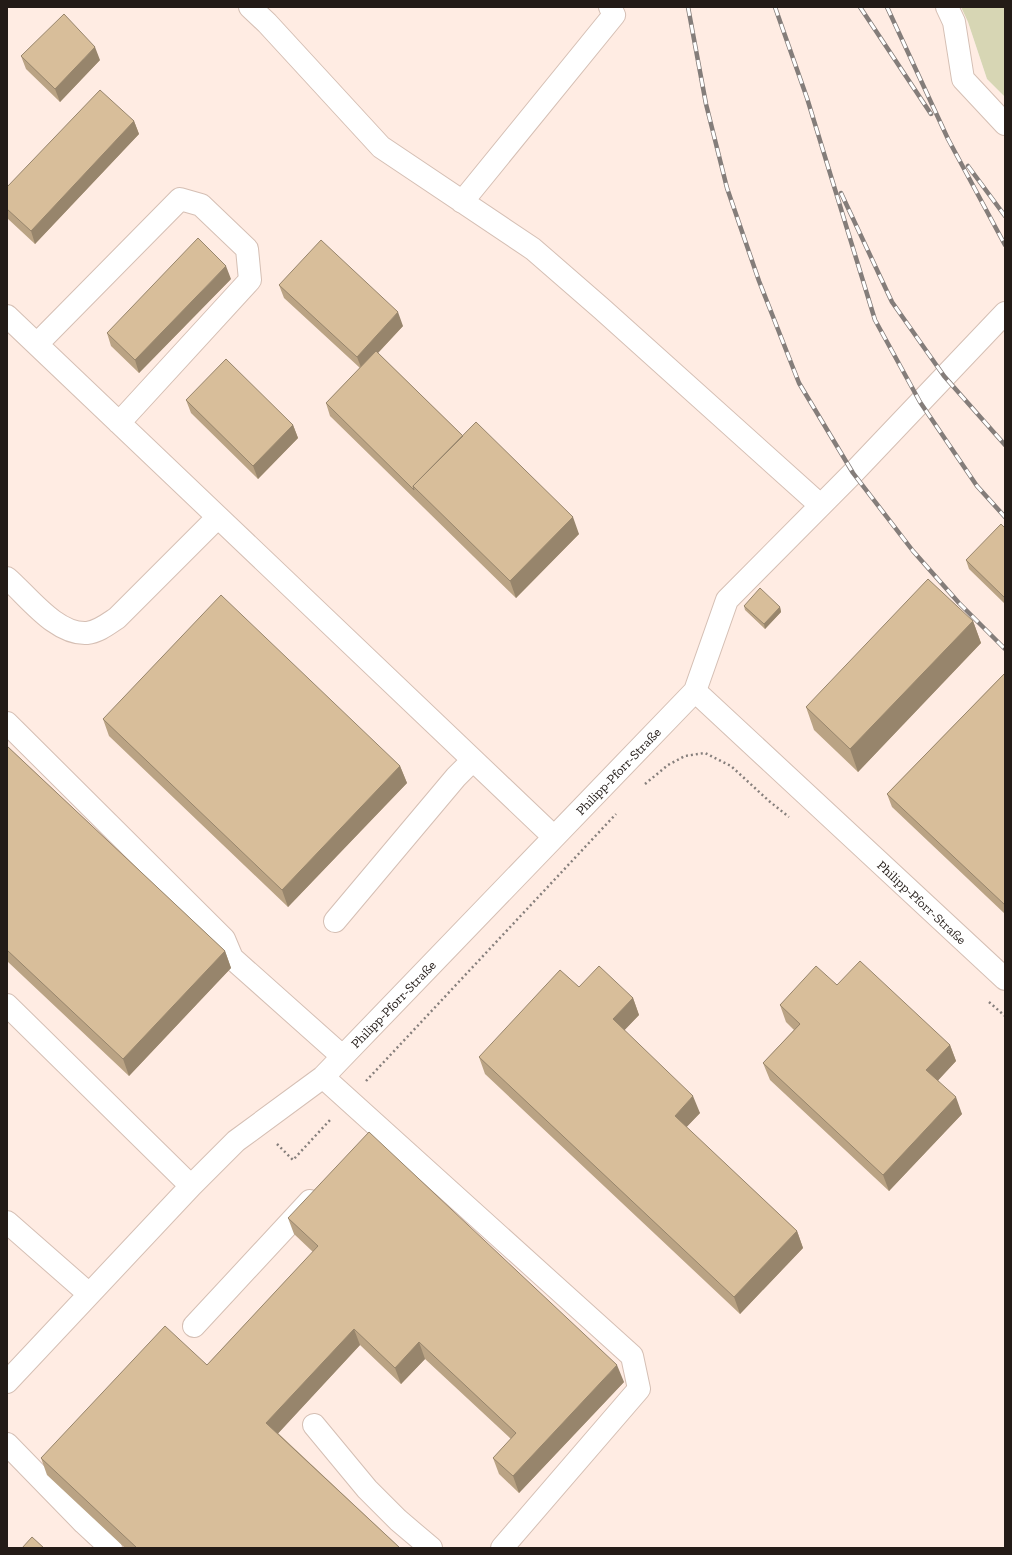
<svg xmlns="http://www.w3.org/2000/svg" width="1012" height="1555" font-family="'Zilla Slab',serif">
  <style>
    .built { fill: #ffece3 }
    .green { fill: #d7d6b4 }
    .lines { fill: none; stroke-linecap: round; stroke-linejoin: round }
    .minor-casing { stroke: #d5bfb4; stroke-width: 24 }
    .path { stroke: #867f7c; stroke-width: 2.5; stroke-dasharray: 2 3; stroke-linecap: butt }
    .minor { stroke: #fff; stroke-width: 22 }
    .rail-casing { stroke: #847d7a; stroke-width: 4.5 }
    .rail { stroke: #fff; stroke-width: 3; stroke-dasharray: 9; stroke-linecap: butt }
    .wall { fill: #baa384 }
    .shaded-wall { fill: #97856c }
    .building { fill: #d8be9a; stroke: #97856c }
    .labels { text-anchor: middle; stroke-width: 3; stroke-linejoin: round; paint-order: stroke }
    .street-label { font-size: 13px; fill: #231b17; stroke: #fff }
  </style>
  <rect width="100%" height="100%" fill="#fef9f7"/>
  <path class="built" d="M7 7H961L968 22 987 79 1005 97V1548H7Z"/>
  <path class="green" d="M961 7H1005V97L987 79 968 22Z"/>
  <g class="lines">
    <g class="minor-casing">
      <path id="minor" d="M250 7 267 23 381 147 533 249 602 309 820 505
        M947 7 954 22 963 79 1005 124
        M462 202 614 15 610 7
        M7 316 554 837
        M37 344 180 199 201 205 247 249 250 280 119 423
        M7 578C28 596 56 635 87 633 98 632 108 624 117 618L218 517
        M695 691 727 600 853 473 1005 313
        M7 723 224 939 232 958 342 1056
        M335 921 456 777 473 760
        M7 1005 191 1186
        M323 1077 632 1356 639 1389 502 1548
        M7 1222 89 1294
        M194 1326 310 1201
        M7 1382 191 1186 236 1141 323 1077 695 691 1005 979
        M314 1425 367 1489 398 1520 431 1548
        M7 1444 84 1523 111 1548"/>
    </g>
    <path class="path" d="M645 784 668 765 685 756 705 753 731 766 769 801 789 817
      M989 1002 1005 1016
      M366 1081 616 814
      M277 1144 293 1160 330 1120"/>
    <use href="#minor" class="minor"/>
    <g class="rail-casing">
      <path id="rail" d="M688 7 706 104 727 188 759 281 799 383 853 473 913 551 959 603 1005 649
        M775 7 807 98 875 320 920 402 977 486 1005 517
        M860 7 931 114
        M887 7 948 139 1005 245
        M968 166 1005 216
        M841 193 892 302 944 376 1005 445"/>
    </g>
    <use href="#rail" class="rail"/>
  </g>
  <path class="wall" d="M21 56 100 60 60 102 26 69Z
    M134 121 139 134 35 244 7 218V187Z
    M231 279 139 373 111 346 107 333Z
    M279 285 403 326 378 353 463 436 579 534 516 598 330 416 326 403 360 368 284 298Z
    M186 400 293 425 298 438 258 479 191 413Z
    M1005 528V604L969 569 966 560Z
    M744 606 780 607 781 612 765 629 745 610Z
    M973 621 981 643 858 772 814 730 806 707Z
    M1005 673V914L892 807 887 794Z
    M103 719 400 766 407 783 288 907 109 736Z
    M7 746 225 951 231 968 129 1076 7 961Z
    M837 985 950 1045 956 1061 938 1080 962 1114 889 1191 770 1080 763 1063 794 1030 786 1022 780 1005Z
    M633 998 639 1015 624 1030 700 1113 686 1127 797 1231 803 1248 740 1314 485 1074 479 1057Z
    M288 1218 624 1382 519 1493 499 1474 493 1458 511 1439 425 1359 401 1384 360 1345 278 1433 400 1548H125L47 1475 41 1458 207 1365 313 1252 294 1234Z"/>
  <path class="shaded-wall" d="M95 47 100 60 60 102 55 89Z
    M134 121 139 134 35 244 31 231Z
    M226 266 231 279 139 373 135 360Z
    M398 312 403 326 362 370 357 357Z
    M293 425 298 438 258 479 253 466Z
    M573 517 579 534 516 598 510 581Z
    M780 607 781 612 765 629 764 624Z
    M973 621 981 643 858 772 850 749Z
    M400 766 407 783 288 907 282 890Z
    M225 951 231 968 129 1076 123 1059Z
    M633 998 639 1015 619 1036 613 1019Z
    M950 1045 956 1061 933 1086 926 1070Z
    M693 1096 700 1113 681 1133 675 1116Z
    M956 1097 962 1114 889 1191 883 1175Z
    M797 1231 803 1248 740 1314 734 1297Z
    M354 1329 360 1345 273 1439 266 1423Z
    M419 1342 425 1359 401 1384 395 1368Z
    M617 1365 624 1382 519 1493 513 1476Z"/>
  <path class="building" d="M64 14 95 47 55 89 21 56Z
    M100 90 134 121 31 231 7 209V187Z
    M198 238 226 266 135 360 107 333Z
    M321 240 398 312 357 357 279 285Z
    M376 351 463 436 413 486 414 490 326 403Z
    M226 359 293 425 253 466 186 400Z
    M476 422 573 517 510 581 413 486Z
    M1001 524 1005 528V598L966 560Z
    M928 579 973 621 850 749 806 707Z
    M760 588 780 607 764 624 744 606Z
    M221 595 400 766 282 890 103 719Z
    M1005 673V905L887 794Z
    M7 746 225 951 123 1059 7 950Z
    M860 961 950 1045 926 1070 956 1097 883 1175 763 1063 800 1024 780 1005 816 966 837 985Z
    M599 966 633 998 613 1019 693 1096 675 1116 797 1231 734 1297 479 1057 560 970 579 987Z
    M369 1132 617 1365 513 1476 493 1458 516 1433 419 1342 395 1368 354 1329 266 1423 400 1548H137L41 1458 165 1326 207 1365 318 1246 288 1218Z
    M32 1537 44 1548H22Z"/>
  <g class="labels">
    <g class="street-label">
      <text transform="translate(618 771) rotate(-46)" y="5">Philipp-Pforr-Straße</text>
      <text transform="translate(922 902) rotate(43)" y="5">Philipp-Pforr-Straße</text>
      <text transform="translate(393 1004) rotate(-46)" y="5">Philipp-Pforr-Straße</text>
    </g>
  </g>
  <rect width="1012" height="1555" fill="none" stroke="#231b17" stroke-width="16"/>
</svg>
